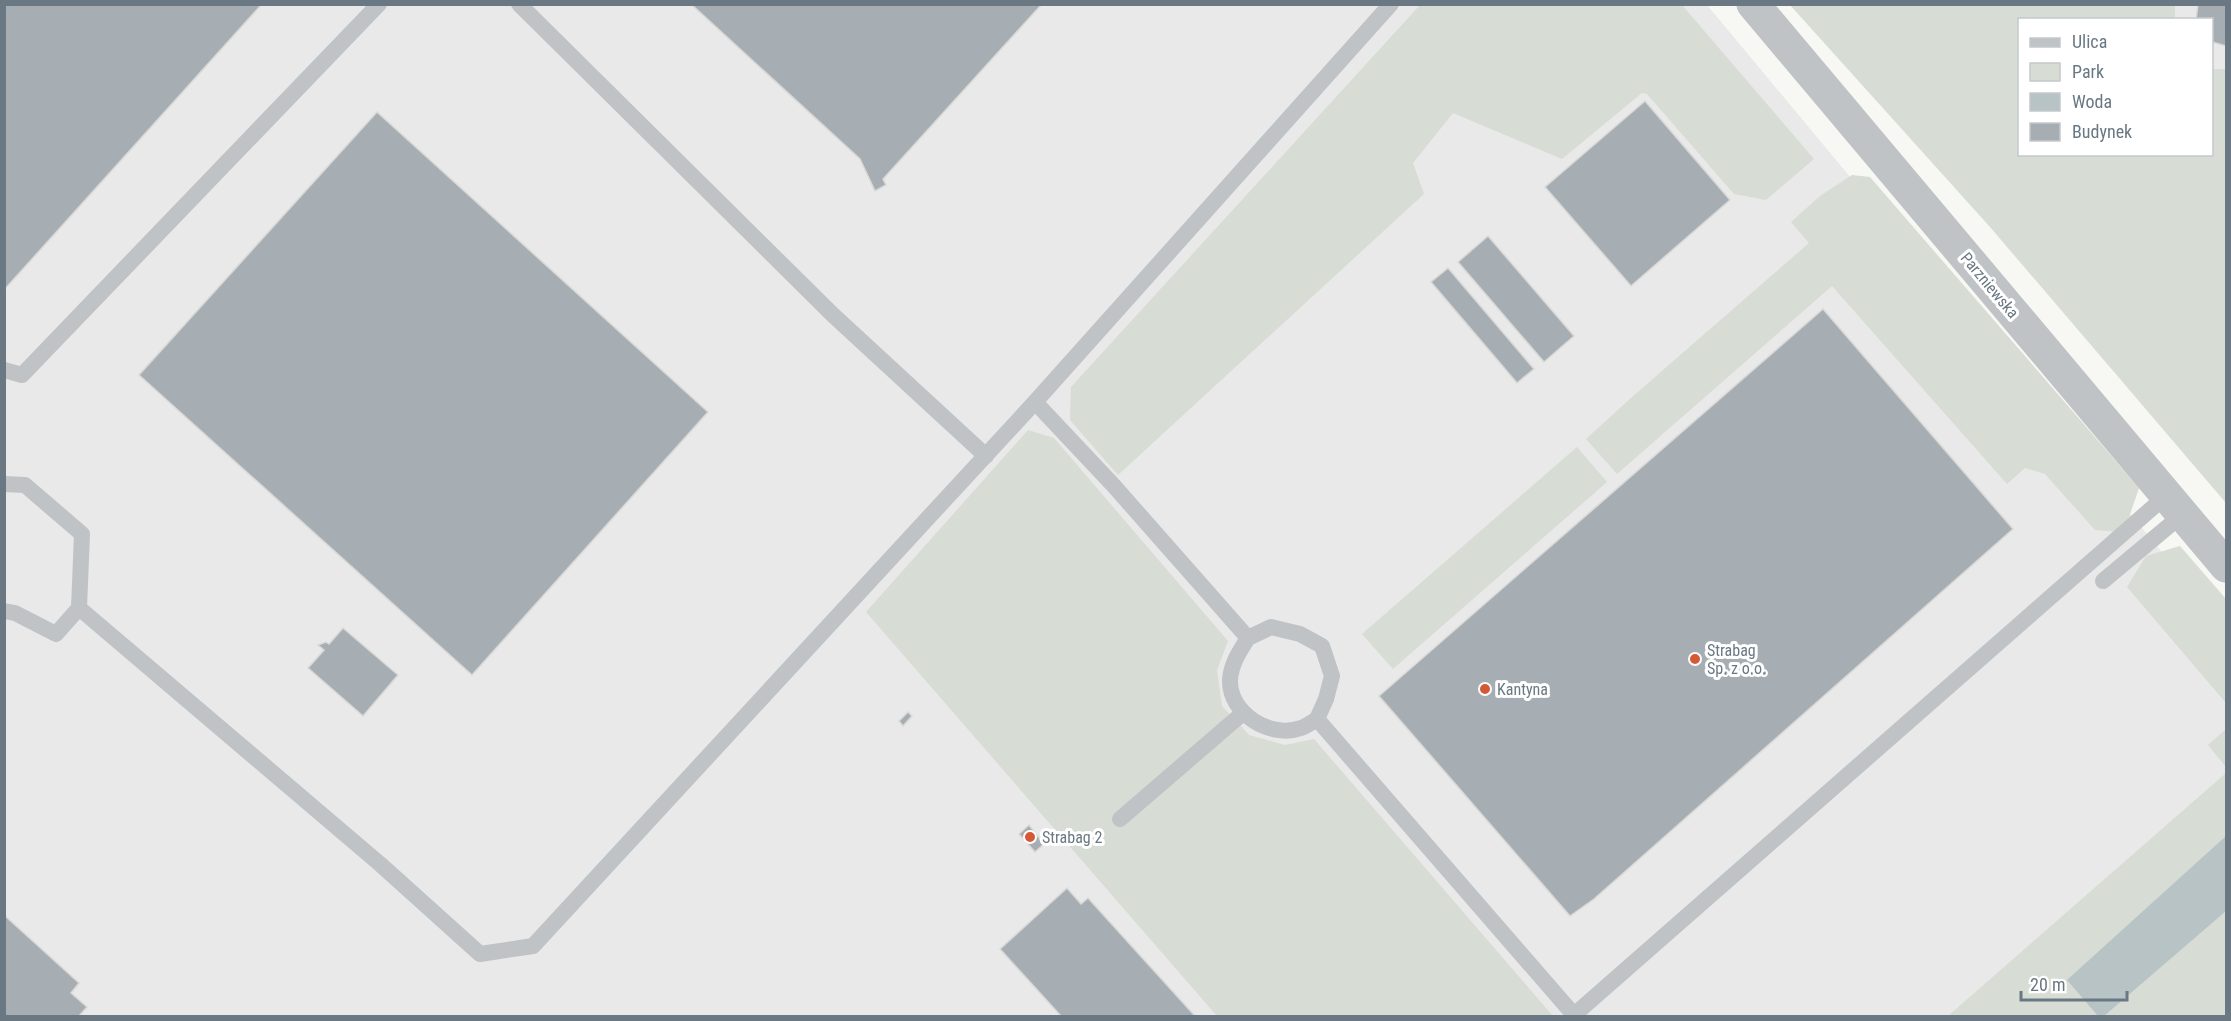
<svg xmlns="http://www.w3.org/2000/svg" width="2231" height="1021" font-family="'Roboto Condensed',sans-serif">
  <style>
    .built { fill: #e8e9e8 }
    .green { fill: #d7dcd4 }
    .water { fill: #b8c3c6 }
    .building { fill: #a7aeb3; stroke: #d9d9d7; stroke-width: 1.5 }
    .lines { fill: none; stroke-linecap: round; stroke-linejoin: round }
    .lane { stroke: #bfc3c6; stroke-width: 16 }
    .street { stroke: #bfc3c6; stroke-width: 33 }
    .poi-dot { fill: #d55936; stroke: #fff; stroke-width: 2 }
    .labels { text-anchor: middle; stroke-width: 6; stroke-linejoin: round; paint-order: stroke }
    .street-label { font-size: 16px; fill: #697883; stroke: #fff }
    .poi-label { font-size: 16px; fill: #697883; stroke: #fff; text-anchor: start }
  </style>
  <rect width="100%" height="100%" fill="#f7f7f4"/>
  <path class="built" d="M5 5H1707L2226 629V1016H5Z
    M2175 5H2226V69H2212V20L2175 19Z"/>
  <path class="green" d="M1420 5H1682L1814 159 1766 200 1734 194 1647 94 1642 93 1562 159 1453 113 1413 163 1424 194 1118 475 1070 420 1071 387Z
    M1790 5H2175V19L2020 20V154H2212V69H2226V503L1990 227Z
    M1852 175 1870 177 2139 488 2124 532 2095 530 2045 474 2025 468 2007 484 1832 286 1617 474 1586 439 1632 397 1809 243 1791 222 1820 196Z
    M1028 430 1054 438 1228 641 1217 670 1222 706 1249 735 1285 745 1314 739 1553 1016H1217L866 612Z
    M1577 447 1607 482 1393 669 1362 634Z
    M2180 546 2226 599V703L2127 587 2146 556Z
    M2226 729V767L2208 745Z
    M2226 773V1016H1948Z"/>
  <path class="water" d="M2226 836V911L2104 1016H2098L2067 980Z"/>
  <path class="building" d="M4 4H262L4 290Z
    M691 4H1042L883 179 886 185 875 191 860 159Z
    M2198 4H2226V46L2212 42V20H2196Z
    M1645 101 1730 200 1631 286 1545 187Z
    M377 112 708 412 472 675 139 375Z
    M1488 236 1574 336 1544 362 1458 262Z
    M1448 268 1534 369 1517 383 1431 282Z
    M1823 309 2013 529 1594 899 1570 916 1379 696Z
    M343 628 398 675 363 716 308 668 324 650 318 645 326 642 329 644Z
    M908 712 912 716 903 726 899 721Z
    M1029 825 1044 844 1035 852 1019 834Z
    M1067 888 1081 904 1088 898 1195 1016H1061L1000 949Z
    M4 915 79 983 71 993 87 1007 79 1016H4Z"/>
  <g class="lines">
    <path class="lane" d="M519 4 833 315 986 456
      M4 370 22 375 379 4
      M1035 402 1114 486 1248 638 1271 627 1300 634 1322 646 1332 676 1326 699 1317 719 1574 1015 2167 495
      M4 484 25 485 82 534 79 608 56 634 15 613 4 611
      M2103 581 2183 514
      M79 608 380 864 480 954 533 946 1035 402 1391 4
      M1248 638C1239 652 1231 664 1230 680 1229 714 1271 739 1301 728 1307 726 1312 722 1317 719
      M1120 819 1243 713"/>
    <path class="street" d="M1753 4 2226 566"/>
  </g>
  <g class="poi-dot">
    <circle cx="1695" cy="659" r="6"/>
    <circle cx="1485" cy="689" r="6"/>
    <circle cx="1030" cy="837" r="6"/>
  </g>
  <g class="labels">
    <g class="street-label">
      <text transform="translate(1990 285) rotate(50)" y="6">Parzniewska</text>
    </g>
    <g class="poi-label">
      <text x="1707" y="656">Strabag<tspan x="1707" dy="18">Sp. z o.o.</tspan></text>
      <text x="1497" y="695">Kantyna</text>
      <text x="1042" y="843">Strabag 2</text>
    </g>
  </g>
  <rect width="2231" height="1021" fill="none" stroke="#697883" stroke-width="12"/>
  <rect x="2018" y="18" width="195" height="138" fill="#ffffff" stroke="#c3c9cd" stroke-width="1.5"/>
  <rect x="2030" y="38" width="30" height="9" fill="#bfc3c6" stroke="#c3c9cd" stroke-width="1.5"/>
  <text x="2072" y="48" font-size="18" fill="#697883">Ulica</text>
  <rect x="2030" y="63" width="30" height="18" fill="#d7dcd4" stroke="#c3c9cd" stroke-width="1.5"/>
  <text x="2072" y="78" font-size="18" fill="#697883">Park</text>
  <rect x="2030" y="93" width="30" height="18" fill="#b8c3c6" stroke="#c3c9cd" stroke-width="1.5"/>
  <text x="2072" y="108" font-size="18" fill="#697883">Woda</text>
  <rect x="2030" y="123" width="30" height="18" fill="#a7aeb3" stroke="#c3c9cd" stroke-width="1.5"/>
  <text x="2072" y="138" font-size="18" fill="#697883">Budynek</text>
  <path d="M2021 991v9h106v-9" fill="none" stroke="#697883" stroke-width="3"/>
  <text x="2030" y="991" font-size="18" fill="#697883" stroke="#ffffff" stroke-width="4.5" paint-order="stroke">20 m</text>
</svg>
